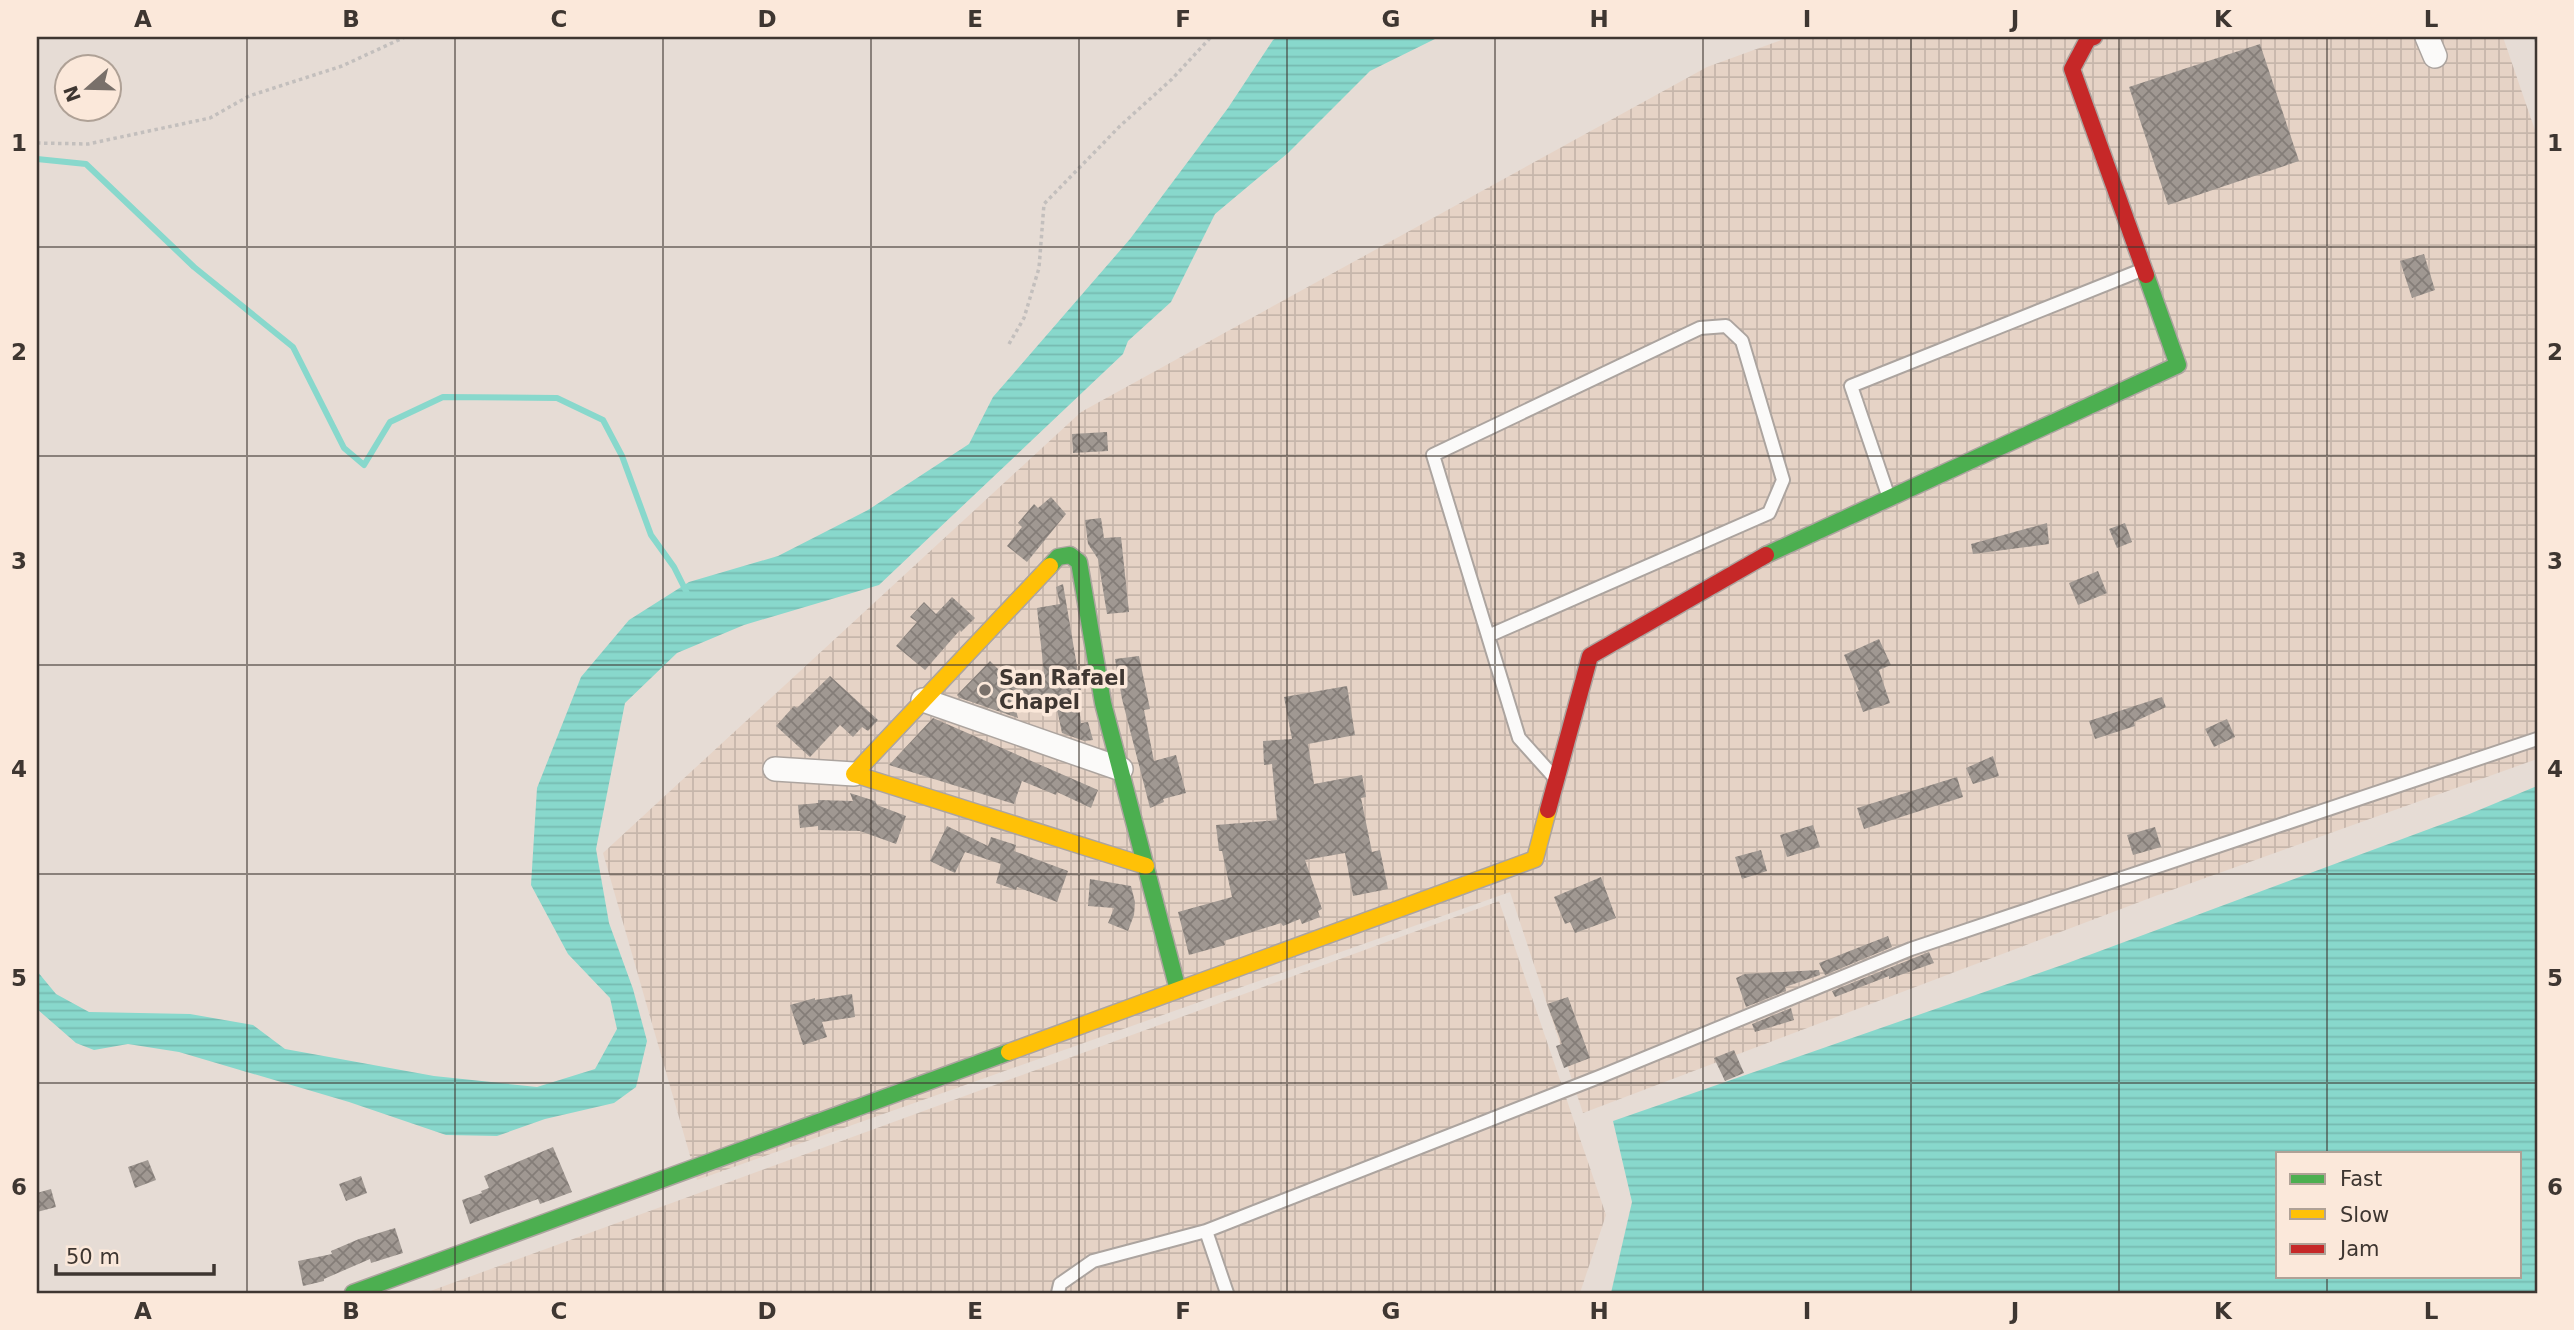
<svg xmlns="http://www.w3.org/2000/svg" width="2574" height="1330" font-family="'DejaVu Sans',sans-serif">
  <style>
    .industrial { fill: url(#industrial-grid) }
    .water { fill: url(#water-rules); fill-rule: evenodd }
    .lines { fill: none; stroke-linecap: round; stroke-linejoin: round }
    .stream { stroke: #88d8cc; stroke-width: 6 }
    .building { fill: url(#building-cross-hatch) }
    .lane-casing { stroke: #aca49f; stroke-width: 16 }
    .street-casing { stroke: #aca49f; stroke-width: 26 }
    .fast-casing { stroke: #aca49f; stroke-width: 19 }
    .slow-casing { stroke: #aca49f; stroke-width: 19 }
    .jam-casing { stroke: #aca49f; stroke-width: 19 }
    .path { stroke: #c3bfbd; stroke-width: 3.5; stroke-dasharray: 3.5 3.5; stroke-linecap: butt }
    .lane { stroke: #fbfaf9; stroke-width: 12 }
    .street { stroke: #fbfaf9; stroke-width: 23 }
    .fast { stroke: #4caf50; stroke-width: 16 }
    .slow { stroke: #ffc107; stroke-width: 16 }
    .jam { stroke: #c62828; stroke-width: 16 }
    .grid { fill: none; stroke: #3e3631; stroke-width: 2; stroke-opacity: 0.55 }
    .poi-dot { fill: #79706a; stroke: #fbe8da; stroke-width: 2.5 }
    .labels { text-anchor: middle; stroke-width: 7; stroke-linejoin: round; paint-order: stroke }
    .poi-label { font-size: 21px; font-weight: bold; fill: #3e3631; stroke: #fbe8da; text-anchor: start }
    .neatline { fill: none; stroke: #3e3631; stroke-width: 2.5 }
    .grid-label { font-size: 23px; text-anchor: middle; font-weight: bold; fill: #3e3631 }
  </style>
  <defs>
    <pattern id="industrial-grid" width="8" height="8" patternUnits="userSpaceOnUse" patternTransform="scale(1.75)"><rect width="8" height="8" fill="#e6d3c6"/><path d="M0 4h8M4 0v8" fill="none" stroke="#c6b6ab"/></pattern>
    <pattern id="water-rules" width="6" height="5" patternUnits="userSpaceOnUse" patternTransform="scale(1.75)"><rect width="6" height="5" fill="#88d8cc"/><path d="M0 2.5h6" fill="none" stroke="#76bab0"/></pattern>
    <pattern id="building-cross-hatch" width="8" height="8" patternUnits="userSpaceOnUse" patternTransform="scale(1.75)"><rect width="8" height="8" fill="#a09892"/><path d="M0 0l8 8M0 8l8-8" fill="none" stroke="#847d78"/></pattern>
  </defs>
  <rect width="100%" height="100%" fill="#e6dcd5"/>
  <path class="industrial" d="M1790 37H2503L2537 136V759L2158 895 1583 1113 1510 892 697 1180 603 853 1081 412 1707 67Z
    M1499 901 1606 1215 1580 1293H425Z"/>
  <path class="water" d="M1278 37H1439L1370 71 1288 153 1215 214 1171 302 1128 341 1123 354 879 585 744 625 677 653 625 703 596 849 609 923 633 989 647 1041 636 1087 614 1103 545 1119 497 1136 446 1135 349 1102 179 1052 128 1044 94 1050 76 1043 37 1009V971L56 994 89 1012 190 1014 253 1025 285 1049 434 1076 537 1087 595 1069 617 1029 610 998 568 954 531 885 537 788 581 677 629 620 689 582 778 556 868 510 969 444 993 397 1130 239 1228 108 1273 40Z
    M2537 786V1293H1611L1632 1202 1613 1121 2065 964 2467 815ZM2278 1153H2520V1276H2278Z"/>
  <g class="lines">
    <path class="stream" d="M37 159 86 164 194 267 293 347 344 448 364 465 390 422 443 397 557 398 603 420 622 456 651 535 674 567 687 593"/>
  </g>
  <path class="building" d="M2260 44 2299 161 2168 205 2129 87Z
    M2424 254 2435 290 2412 298 2400 261Z
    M1107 432 1108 451 1073 453 1072 434Z
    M1051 497 1066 514 1027 562 1007 546 1022 527 1018 523 1034 504 1038 508Z
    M1101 518 1104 538 1121 537 1129 612 1107 614 1098 559 1088 544 1085 520Z
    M2047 523 2049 544 1973 554 1971 544Z
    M2125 523 2132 542 2117 548 2109 529Z
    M2098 571 2107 593 2078 605 2069 583Z
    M1063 584 1081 690 1077 691 1081 723 1088 722 1093 740 1084 741 1062 733 1056 705 1016 710 1018 718 960 698 957 695 990 661 1007 678 1044 673 1037 608 1060 604 1056 587Z
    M952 597 975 618 961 632 960 630 925 670 896 646 917 622 910 617 924 602 936 614Z
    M1879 639 1891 665 1879 670 1890 703 1863 712 1856 692 1859 691 1844 655Z
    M1139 656 1150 709 1144 710 1154 761 1176 755 1186 793 1163 799 1164 802 1150 808 1122 699 1115 659Z
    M830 676 878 720 868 731 862 727 853 737 840 725 810 757 776 726 794 706 797 708Z
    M1347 686 1355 735 1308 744 1314 784 1362 775 1366 797 1361 798 1372 852 1380 850 1388 889 1353 896 1345 853 1305 860 1322 909 1318 911 1320 917 1302 924 1300 919 1283 926 1281 923 1224 941 1225 945 1189 955 1178 912 1232 897 1222 851H1219L1216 825 1277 820 1272 764 1264 765 1263 741 1292 739 1284 697Z
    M2162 697 2166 707 2134 722 2135 726 2095 739 2089 721Z
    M933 718 1098 790 1091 808 1057 792 1056 795 1022 781 1014 804 889 765Z
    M2227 719 2235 737 2214 747 2205 729Z
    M1993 756 1999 776 1973 784 1966 768Z
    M1957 777 1963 797 1864 829 1857 808Z
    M850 793 875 801 877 805 906 816 896 844 860 831 818 830V826L800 828 798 805 818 803V800L853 801Z
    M1813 825 1820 847 1787 857 1780 835Z
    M947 826 988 846 991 837 1016 845 1014 851 1068 871 1057 902 1017 887 1016 890 996 883 1001 864 965 852 955 873 930 861Z
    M2155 827 2161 847 2133 855 2127 835Z
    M1761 850 1767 871 1742 879 1735 857Z
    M1601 877 1616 918 1575 933 1570 922 1565 924 1554 897Z
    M1090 879 1131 886 1135 902 1134 915 1128 931 1108 923 1114 908 1088 906Z
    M1888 936 1892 947 1825 975 1819 963Z
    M1929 952 1934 963 1889 979V976L1835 997 1832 991Z
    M1819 970 1820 975 1785 987 1786 991 1746 1007 1736 978 1745 974Z
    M852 994 855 1017 822 1022 827 1037 803 1045 790 1005 815 998V1000Z
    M1568 997 1590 1058 1564 1068 1556 1046 1562 1044 1547 1004Z
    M1791 1008 1794 1020 1755 1032 1752 1024Z
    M1734 1050 1744 1073 1725 1081 1714 1058Z
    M553 1147 572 1192 540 1204 538 1199 470 1224 462 1200 482 1193 481 1191 489 1188 484 1176Z
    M148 1160 156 1180 135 1188 128 1167Z
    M361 1176 367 1193 346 1201 339 1184Z
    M51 1189 56 1207 37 1212V1193Z
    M395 1228 403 1253 371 1263 370 1259 324 1279V1281L303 1286 298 1261 332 1254 331 1251 359 1239Z"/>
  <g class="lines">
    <g class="lane-casing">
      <path id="lane" d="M1888 495 1851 386 2144 269
        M1488 636 1769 513 1783 480 1742 341 1726 326 1700 328 1433 455 1519 738 1554 777
        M1058 1293 1060 1284 1093 1261 1206 1231
        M1227 1293 1206 1231 1599 1077 1911 949 2537 739"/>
    </g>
    <g class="street-casing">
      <path id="street" d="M2427 37 2435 56
        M923 700 1121 769
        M775 769 854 774"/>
    </g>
    <g class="fast-casing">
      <path id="fast" d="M1766 555 2178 365 2146 275
        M1050 566 1058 557 1070 555 1079 562 1103 703 1178 990
        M353 1293 1009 1052"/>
    </g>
    <g class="slow-casing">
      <path id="slow" d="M1050 566 854 774 1146 866
        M1009 1052 1535 859 1548 810"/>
    </g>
    <g class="jam-casing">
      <path id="jam" d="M2094 37 2088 39 2072 69 2146 275
        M1548 810 1590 656 1766 555"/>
    </g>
    <path class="path" d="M2534 40 2537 39
      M37 143 88 144 210 118 249 96 342 66 405 37
      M1009 344 1024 318 1039 268 1044 204 1120 126 1172 79 1211 37"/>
    <use href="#lane" class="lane"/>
    <use href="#street" class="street"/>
    <use href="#fast" class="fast"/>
    <use href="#slow" class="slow"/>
    <use href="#jam" class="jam"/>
  </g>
  <path class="grid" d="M247 37V1293M455 37V1293M663 37V1293M871 37V1293M1079 37V1293M1287 37V1293M1495 37V1293M1703 37V1293M1911 37V1293M2119 37V1293M2327 37V1153M37 247H2537M37 456H2537M37 665H2537M37 874H2537M37 1083H2537M2327 1276V1293"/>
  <circle class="poi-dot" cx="985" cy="690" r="7"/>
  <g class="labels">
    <g class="poi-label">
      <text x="999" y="685">San Rafael<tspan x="999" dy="24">Chapel</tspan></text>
    </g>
  </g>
  <rect width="2574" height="1330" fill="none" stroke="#fbe8da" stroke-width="77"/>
  <rect x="2276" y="1152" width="245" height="126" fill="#fbe8da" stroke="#afa196" stroke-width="2"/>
  <rect x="2290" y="1174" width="35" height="10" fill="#4caf50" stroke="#afa196" stroke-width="2"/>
  <text x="2340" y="1186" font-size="21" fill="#3e3631">Fast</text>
  <rect x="2290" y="1209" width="35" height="10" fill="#ffc107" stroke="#afa196" stroke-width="2"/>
  <text x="2340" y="1222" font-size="21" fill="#3e3631">Slow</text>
  <rect x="2290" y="1244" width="35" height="10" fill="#c62828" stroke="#afa196" stroke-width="2"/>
  <text x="2340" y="1256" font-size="21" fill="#3e3631">Jam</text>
  <g transform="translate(88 88) rotate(250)"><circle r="33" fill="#fbe8da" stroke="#afa196" stroke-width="2"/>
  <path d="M0-5L12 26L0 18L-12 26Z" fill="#79706a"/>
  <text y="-10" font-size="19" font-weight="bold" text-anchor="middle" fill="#3e3631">N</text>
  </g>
  <path d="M56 1264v10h158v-10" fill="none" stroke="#3e3631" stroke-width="3.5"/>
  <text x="66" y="1264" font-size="21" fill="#3e3631" stroke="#fbe8da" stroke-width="5" paint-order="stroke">50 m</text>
  <rect x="38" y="38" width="2498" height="1254" class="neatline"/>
  <g class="grid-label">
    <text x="143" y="27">A</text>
    <text x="351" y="27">B</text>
    <text x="559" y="27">C</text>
    <text x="767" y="27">D</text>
    <text x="975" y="27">E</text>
    <text x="1183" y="27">F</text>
    <text x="1391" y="27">G</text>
    <text x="1599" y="27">H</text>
    <text x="1807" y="27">I</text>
    <text x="2015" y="27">J</text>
    <text x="2223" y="27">K</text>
    <text x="2431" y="27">L</text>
    <text x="19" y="151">1</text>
    <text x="2555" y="151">1</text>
    <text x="19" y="360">2</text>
    <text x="2555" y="360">2</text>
    <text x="19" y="569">3</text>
    <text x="2555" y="569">3</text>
    <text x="19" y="777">4</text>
    <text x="2555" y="777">4</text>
    <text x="19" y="986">5</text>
    <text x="2555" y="986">5</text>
    <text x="19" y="1195">6</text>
    <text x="2555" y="1195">6</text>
    <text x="143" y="1319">A</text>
    <text x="351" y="1319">B</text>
    <text x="559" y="1319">C</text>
    <text x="767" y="1319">D</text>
    <text x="975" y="1319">E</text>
    <text x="1183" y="1319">F</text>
    <text x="1391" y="1319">G</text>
    <text x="1599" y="1319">H</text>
    <text x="1807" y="1319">I</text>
    <text x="2015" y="1319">J</text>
    <text x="2223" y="1319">K</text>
    <text x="2431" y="1319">L</text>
  </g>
</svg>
